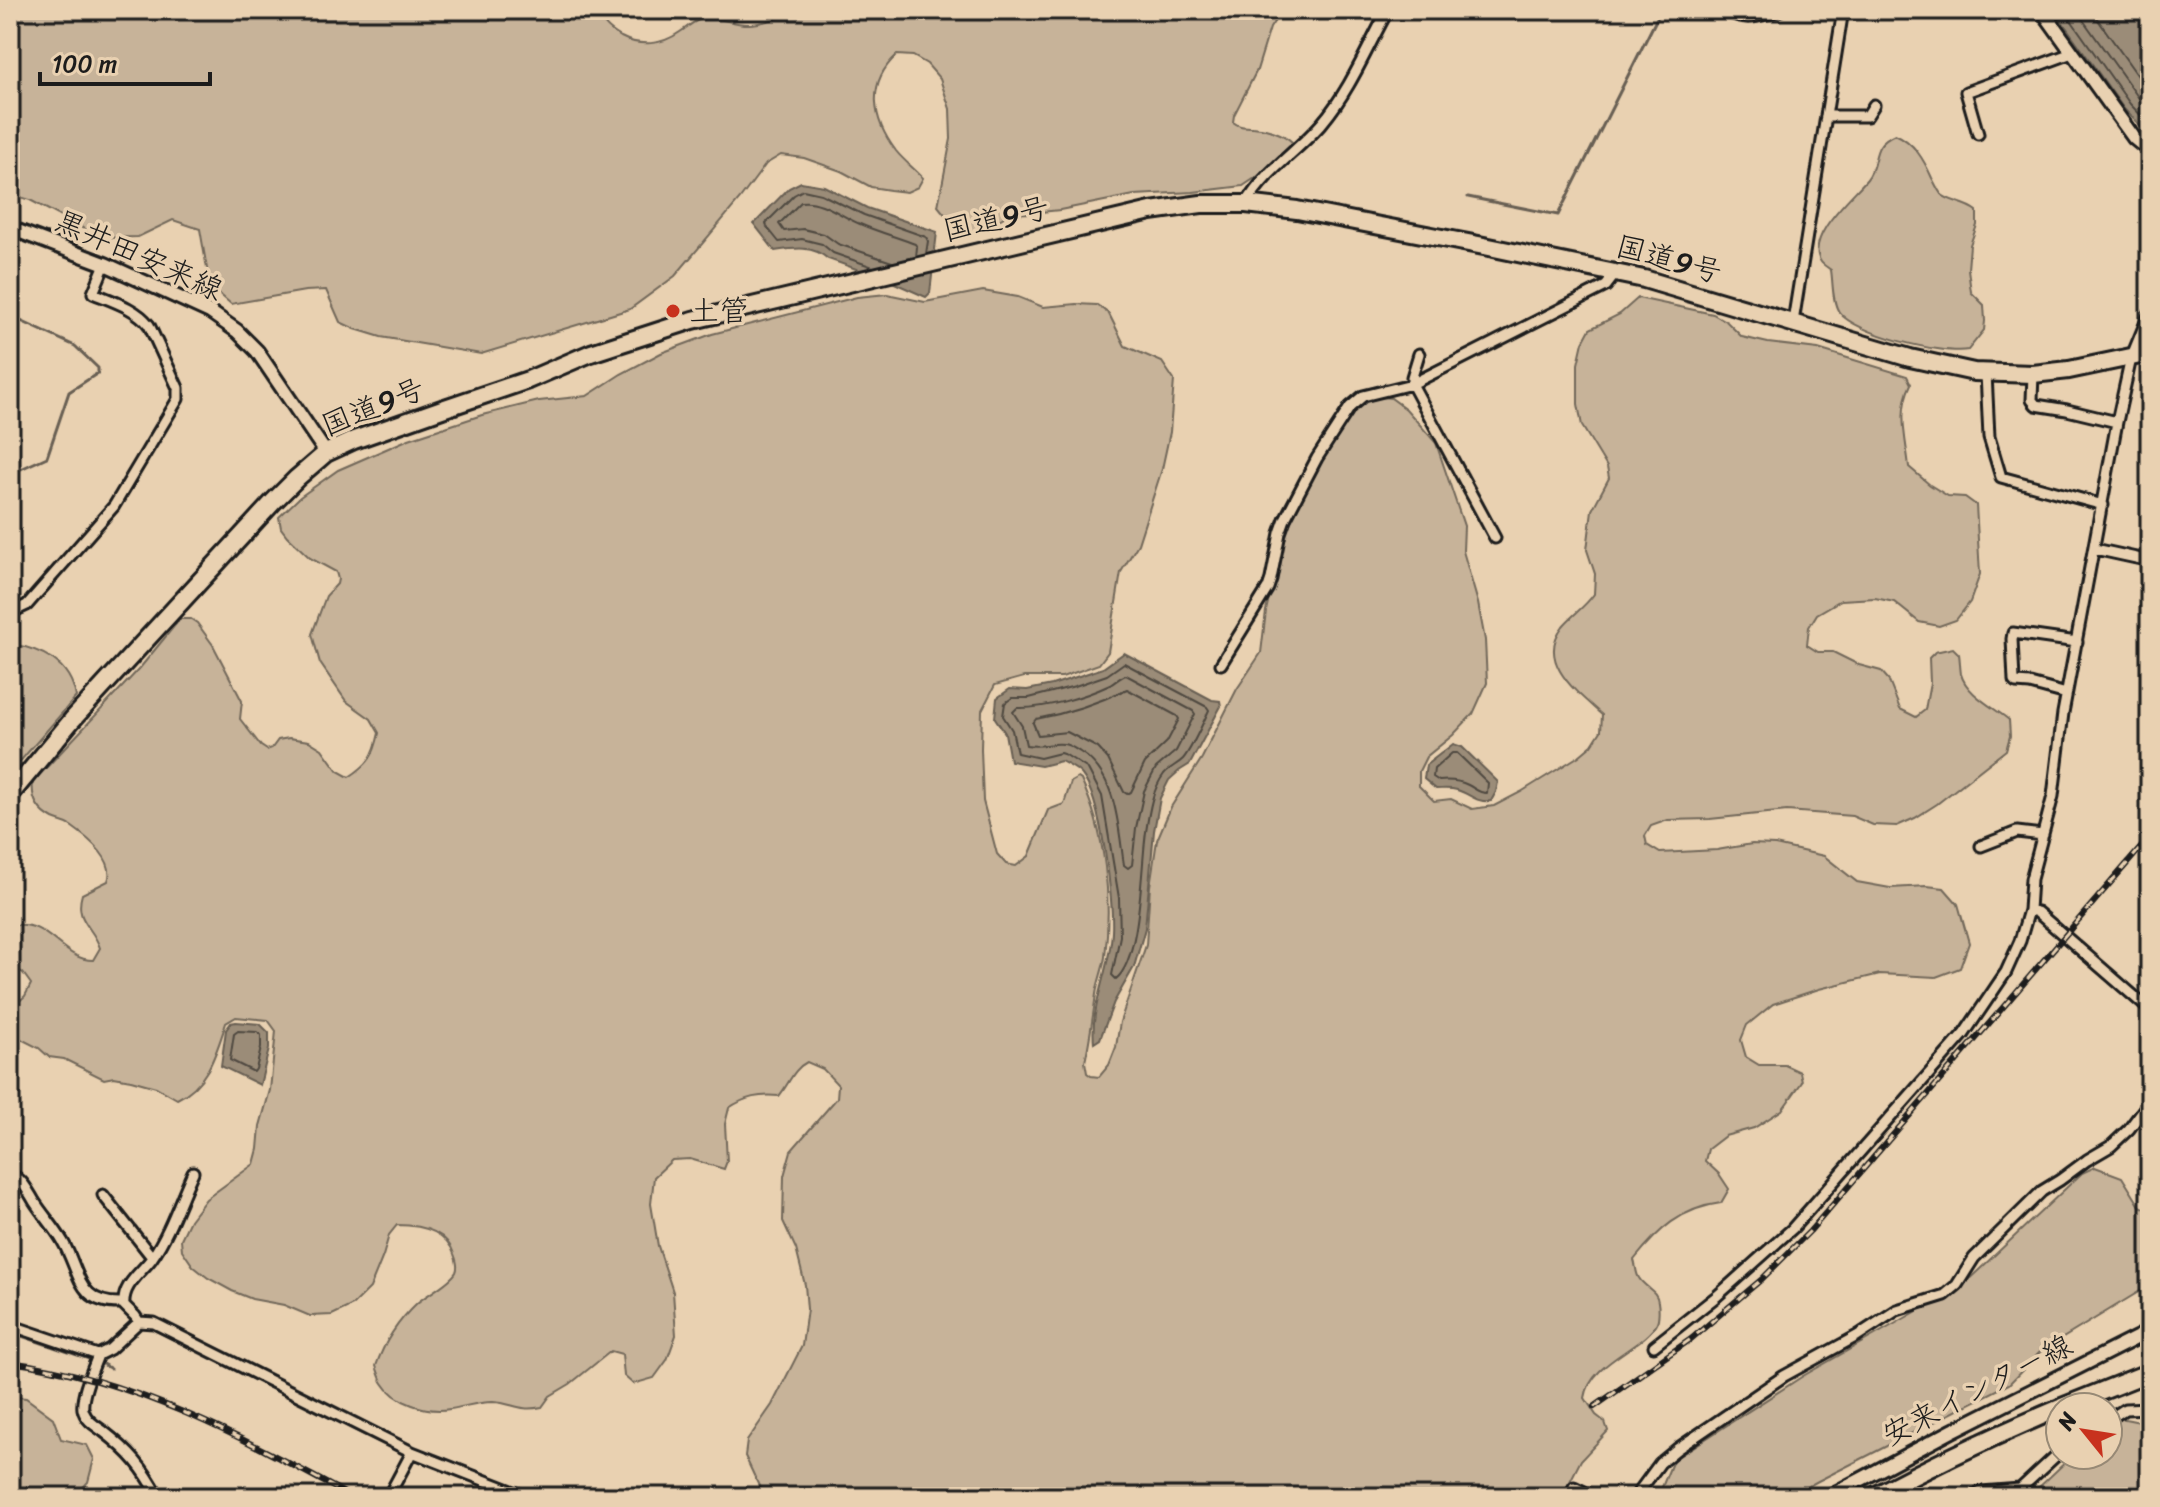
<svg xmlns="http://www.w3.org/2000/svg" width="2160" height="1507" font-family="Sriracha,'Klee One',sans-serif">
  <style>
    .green { fill: #c7b399; stroke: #72685a; stroke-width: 2 }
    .water { fill: #9b8c78; stroke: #685f53; stroke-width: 2 }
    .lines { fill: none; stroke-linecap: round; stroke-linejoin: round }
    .shore { stroke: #4f4941; stroke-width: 2 }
    .stream { stroke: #685f53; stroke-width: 3 }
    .street-casing { stroke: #1c1c1c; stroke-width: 15 }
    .secondary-casing { stroke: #1c1c1c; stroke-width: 18 }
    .highway-casing { stroke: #1c1c1c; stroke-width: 22 }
    .street { stroke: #e9d1b1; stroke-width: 9 }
    .secondary { stroke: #e9d1b1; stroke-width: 12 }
    .highway { stroke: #e9d1b1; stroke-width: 16 }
    .rail-casing { stroke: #1c1c1c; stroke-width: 6 }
    .rail { stroke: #e9d1b1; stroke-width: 3; stroke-dasharray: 9; stroke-linecap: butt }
    .poi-dot { fill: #c8321e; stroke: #e9d1b1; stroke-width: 3 }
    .labels { text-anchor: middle; stroke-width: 7; stroke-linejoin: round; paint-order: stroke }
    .street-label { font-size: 30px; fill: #1c1c1c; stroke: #e9d1b1 }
    .poi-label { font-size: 30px; fill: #1c1c1c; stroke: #e9d1b1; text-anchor: start }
  </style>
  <rect width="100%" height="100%" fill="#e9d1b1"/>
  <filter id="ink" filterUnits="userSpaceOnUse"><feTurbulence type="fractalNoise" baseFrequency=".0125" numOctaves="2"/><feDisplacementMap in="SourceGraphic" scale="16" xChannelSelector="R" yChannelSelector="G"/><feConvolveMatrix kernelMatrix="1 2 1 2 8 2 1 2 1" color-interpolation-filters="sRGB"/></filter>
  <g filter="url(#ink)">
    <path class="green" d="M10 10H598C602 24 609 30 621 37 640 47 662 45 680 32 688 27 695 19 706 18 720 17 735 25 749 24 761 24 791 15 803 10H1282L1270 28 1257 70 1234 115 1233 122C1241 128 1244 126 1253 127 1266 128 1283 133 1292 142L1289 149 1258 176 1243 186 1193 192 1134 195 1060 210 1031 213 1009 214 977 233 965 231 951 222 938 206 951 139 950 109 940 79 927 64 913 56 897 55C866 83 872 119 896 151 904 161 915 169 923 178L918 187 907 192 890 190 871 187 841 171 804 158 781 155 766 164 740 199 675 276 630 309 481 354 381 337 355 329 340 322 326 290 305 291 231 304 210 286 200 229 173 220 138 237 101 238 30 200 10 194Z
      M1895 134C1914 142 1924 160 1932 178 1935 183 1938 191 1942 195 1950 202 1966 202 1977 211V225L1970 245 1968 269 1971 292 1984 305 1985 321 1984 330 1968 350C1942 355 1855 334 1839 312 1832 302 1833 282 1831 270 1827 267 1823 265 1821 262 1804 237 1853 196 1867 179 1880 163 1869 145 1895 134Z
      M983 291 1018 297 1043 307 1076 304 1097 305 1109 314 1125 346 1162 362 1174 380 1170 432 1162 469 1138 544 1121 572 1108 652 1099 664 1062 677H1024L995 685 982 710 981 749 983 801 997 854 1006 864 1016 866 1029 856 1048 810 1064 804 1071 782 1078 778 1081 780C1106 833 1112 899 1105 957 1103 970 1098 981 1096 994 1093 1016 1090 1039 1085 1062L1087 1073 1091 1076 1099 1077 1109 1065 1116 1047 1120 1022 1146 945 1150 886 1157 840 1171 807 1202 758 1237 689 1261 653 1266 611 1281 544 1305 490 1344 420 1362 401 1373 396 1391 398 1406 409 1436 443 1464 526 1463 551 1478 603 1485 640 1487 683 1473 714 1453 735 1426 757 1419 771V786L1434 801 1451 799 1472 809 1494 806 1521 792 1579 756 1592 745 1601 731 1602 715C1578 693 1535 662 1563 626 1572 615 1585 607 1594 594L1595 574 1587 550 1592 510 1609 478 1607 467 1582 426 1578 404V364L1583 342 1590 329 1620 314 1638 298 1713 314 1727 322 1742 337 1768 343 1818 349 1907 376 1911 384C1897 412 1906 438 1909 467L1930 485 1948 496 1965 497 1976 505 1980 574 1970 602 1956 620 1939 626 1919 622 1894 602 1875 598 1841 600 1817 614 1809 627 1807 645 1818 652H1833L1859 665 1881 671 1888 679 1900 709 1916 717 1925 710 1930 683 1929 658 1935 652 1953 648 1959 654C1960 660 1960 668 1961 674 1966 694 1995 708 2009 720L2010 736 2006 750 1937 804 1915 818 1897 826 1873 825 1852 816 1787 811 1710 819 1668 820 1651 826 1645 836 1647 845 1660 853 1717 850 1752 844 1775 845 1824 856 1857 882 1890 888 1927 886 1944 888 1958 904 1969 943 1960 968 1936 977 1880 974 1819 989 1773 1004 1747 1025 1741 1040 1746 1057 1759 1065H1785L1800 1072 1802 1082 1782 1110 1754 1128 1725 1136 1708 1149 1705 1161 1719 1174 1729 1189 1721 1203C1681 1208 1658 1230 1634 1260 1636 1266 1636 1274 1639 1278 1645 1288 1657 1290 1658 1302 1659 1307 1659 1318 1657 1322 1647 1347 1590 1361 1585 1398L1596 1415 1605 1422 1608 1431 1581 1460 1562 1497H764L745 1456 747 1441 772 1405 802 1346 807 1309 805 1285 796 1249 783 1221 784 1176 791 1151 837 1098 838 1085 823 1069 807 1062C793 1069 789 1084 779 1096 760 1094 745 1097 729 1108L725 1124 727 1161 724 1169 690 1159 672 1160 654 1177 651 1204 658 1246 673 1292 676 1335 667 1360 654 1378 633 1384 624 1376 622 1354 611 1351 570 1384 550 1396 542 1407C518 1412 514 1403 493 1402 476 1402 465 1407 450 1409 427 1413 395 1403 383 1383 380 1379 378 1371 376 1366 384 1343 399 1320 417 1303 427 1294 450 1283 456 1272 459 1266 456 1259 454 1254 446 1230 419 1225 397 1225L389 1235 383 1256 370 1288 353 1305 332 1315 310 1316 284 1305 252 1299 232 1291 208 1278 193 1266 182 1250 181 1239 190 1220 206 1199 254 1164 258 1149 260 1126 270 1090 276 1031 268 1020 236 1017 226 1023C216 1053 208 1085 177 1099L156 1087 131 1080 114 1077 104 1079 64 1059 49 1057 39 1048 15 1036 10 1028V1010L25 996 31 984 23 973 10 965V926C48 917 61 960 93 960L100 948C93 926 74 921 82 894L108 881C116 860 88 838 71 826 65 822 59 822 53 819 38 811 31 798 33 782L140 668 180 619H191L197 623 213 645 242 701 240 719 261 746 267 750 272 748 278 740 289 738 309 741 322 749 338 771 349 777C369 764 374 756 379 733L371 719 346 701 320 663 312 634 326 596 337 584 338 579 336 572 310 558 287 536 281 528 279 517 300 497 338 470 409 439 482 415 539 401 587 396 621 374 661 353 712 334 857 297 887 294 925 302Z
      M10 644C42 649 70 662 76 697L10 773Z
      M2095 1167 2122 1177 2140 1206 2146 1209 2150 1208V1285L2040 1352 2009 1384 1818 1481 1789 1497H1658L1673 1460 1803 1376 1963 1285 2082 1173Z
      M10 1396 26 1398 53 1418 61 1439 87 1445 94 1459 88 1482 74 1497H10Z
      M2120 1418 2150 1424V1497H2033L2038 1488 2073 1455H2108V1427Z"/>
    <path class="water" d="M2054 10H2150V136L2124 109Z
      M801 182 824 186 867 208 937 232 930 293 926 297 890 281 828 259C813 245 795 248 775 251L754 224 789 188Z
      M1124 653 1212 700 1220 701 1221 706 1190 764 1179 771 1169 780 1160 798 1154 831 1145 928 1134 967 1114 1002 1100 1039 1094 1043C1090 1006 1110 969 1112 932 1114 901 1101 798 1082 775 1078 769 1068 765 1061 761L1041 766 1010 761 1005 733 995 718 997 698 1010 689 1027 690 1052 685 1103 668Z
      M1453 744 1462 747 1498 782 1496 792 1491 801C1476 803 1471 794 1457 790 1450 788 1443 789 1436 789L1424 779 1426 765Z
      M236 1022 260 1024 269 1033V1049L260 1085 221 1066 226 1030 231 1023Z"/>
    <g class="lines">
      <path class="shore" d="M2064 10 2130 104 2150 125
        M2076 10 2138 97 2150 110
        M2091 10 2150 93
        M892 262 838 244 824 234 803 229 784 231 779 224 801 202C821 199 841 216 860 224 878 232 897 237 915 244L917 247 916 257
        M873 267 833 253 822 244 802 239 779 242 767 227 766 223 794 195 803 190 821 194 864 215 926 237 928 241 926 254
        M1124 663 1207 707 1209 710C1204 721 1190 751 1183 759 1177 765 1170 767 1164 774 1152 790 1149 812 1146 832 1141 866 1141 959 1116 979L1112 975 1120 936 1119 898 1102 796 1088 769 1066 755 1060 753 1040 758 1017 753 1012 730 1003 716 1005 703 1012 698H1029L1075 686 1107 675Z
        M1126 675 1193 711 1195 714 1176 751 1156 768 1144 791 1136 828 1132 865 1128 868 1124 865C1118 826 1117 774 1080 752 1075 749 1070 745 1064 744 1051 742 1043 748 1026 745L1022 726 1013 712 1017 708C1045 709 1084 697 1110 685 1115 682 1120 677 1126 675Z
        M1127 689 1177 716 1179 719 1167 742 1145 763 1131 792 1127 794 1124 792 1108 759 1098 748 1067 732 1038 735 1033 723 1036 719C1068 713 1098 703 1127 689Z
        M1452 753H1457L1488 783 1487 793C1478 793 1476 789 1468 785 1458 780 1449 780 1439 781L1433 777 1434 769Z
        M238 1031 257 1032 261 1035V1048L256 1069 254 1072 230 1060 234 1034Z"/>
      <path class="stream" d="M1468 197 1558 215 1661 10
        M10 282 18 285 19 290 10 316 75 346 98 368V373L69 392 47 457 10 474
        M10 1332 101 1363 111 1369"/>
      <g class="street-casing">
        <path id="street" d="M1723 10C1749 22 1754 17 1780 10
          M1827 116H1867L1874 105
          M1978 134 1966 92 2072 53
          M1246 204C1265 171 1298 151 1322 123 1350 90 1367 48 1388 10
          M2150 312 2131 358 2117 422 2063 713 2053 796 2031 879 2029 910 2037 912 2150 1010
          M1793 322 1843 10
          M1419 354 1412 377V384L1495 538
          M1986 373 1989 437 2001 477 2103 505
          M2033 374 2032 400 2036 405 2067 410 2117 422
          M2095 549 2150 561
          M10 613 27 605 114 506 178 399V388L149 325C136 308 112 301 93 293L105 264
          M1221 664 1268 588 1271 579 1280 533 1285 519 1317 458 1350 407 1363 396 1412 384 1606 286 1616 273
          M2063 693 2030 684 2016 683 2014 681 2012 639 2013 633 2077 642
          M1981 846 2017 832 2043 835
          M10 1174C22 1178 28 1191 34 1201 43 1215 55 1228 63 1242 81 1273 77 1305 123 1303
          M103 1195 152 1257
          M139 1322 135 1316 124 1305C122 1285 141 1273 152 1258 170 1232 180 1200 193 1172
          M10 1325 98 1355
          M1654 1346 1717 1296 1792 1229 1964 1034 2006 972 2020 941 2029 910
          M2108 1420 2125 1409 2150 1408
          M159 1497C143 1467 130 1452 103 1431 96 1426 85 1420 83 1409 81 1395 93 1369 98 1355L110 1349 139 1322 154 1323 412 1452 527 1497
          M388 1497 412 1452
          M1569 1497 1574 1487 1595 1497
          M1635 1497 1660 1463 1677 1449 1784 1376 1857 1336 1897 1310 1945 1295 1957 1285 1974 1258 2042 1191 2060 1180 2087 1160 2111 1146 2129 1129 2150 1101
          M1970 1497 1981 1492 2020 1489 2060 1452"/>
      </g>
      <g class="secondary-casing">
        <path id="secondary" d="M2042 10 2134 138 2150 151
          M10 228 105 264 210 312 237 331 257 351 326 453
          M1828 1497 1952 1431 2150 1331"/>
      </g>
      <g class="highway-casing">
        <path id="highway" d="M10 795 72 720 273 502 297 478 326 453 354 440 442 409 528 380 591 353 693 320 1151 211 1201 204H1246L1297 210 1489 247 1644 279 1910 358 1974 372 2033 374 2069 370 2150 353
          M2062 1407 2150 1372
          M1873 1497C1934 1464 1996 1435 2060 1408"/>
      </g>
      <use href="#street" class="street"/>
      <use href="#secondary" class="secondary"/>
      <use href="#highway" class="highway"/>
      <g class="rail-casing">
        <path id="rail" d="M10 1362C133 1378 245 1439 352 1497
          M1594 1407 1691 1339 1762 1279 1810 1231 2150 837"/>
      </g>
      <use href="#rail" class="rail"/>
    </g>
  </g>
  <circle class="poi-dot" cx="673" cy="311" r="8"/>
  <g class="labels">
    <g class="street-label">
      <text transform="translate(996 219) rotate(-13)" y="10">国道9号</text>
      <text transform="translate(139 255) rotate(24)" y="10">黒井田安来線</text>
      <text transform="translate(1669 259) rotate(15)" y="10">国道9号</text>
      <text transform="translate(373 407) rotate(-22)" y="10">国道9号</text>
      <text transform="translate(1977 1390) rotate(-27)" y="10">安来インター線</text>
    </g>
    <g class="poi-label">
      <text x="689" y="321">土管</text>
    </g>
  </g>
  <rect width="2160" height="1507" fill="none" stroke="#e9d1b1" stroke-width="40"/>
  <rect x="20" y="20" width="2120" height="1467" fill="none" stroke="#1c1c1c" stroke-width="3" filter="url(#ink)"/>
  <g transform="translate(2084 1431) rotate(300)"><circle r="38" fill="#e9d1b1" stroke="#978975" stroke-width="2"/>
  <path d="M0-6L14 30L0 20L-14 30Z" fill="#c8321e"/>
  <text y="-12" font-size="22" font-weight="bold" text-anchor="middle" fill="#1c1c1c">N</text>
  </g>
  <path d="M40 72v12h170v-12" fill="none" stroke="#1c1c1c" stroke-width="4"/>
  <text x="52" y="72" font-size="24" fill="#1c1c1c" stroke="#e9d1b1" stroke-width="6" paint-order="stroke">100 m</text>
</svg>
